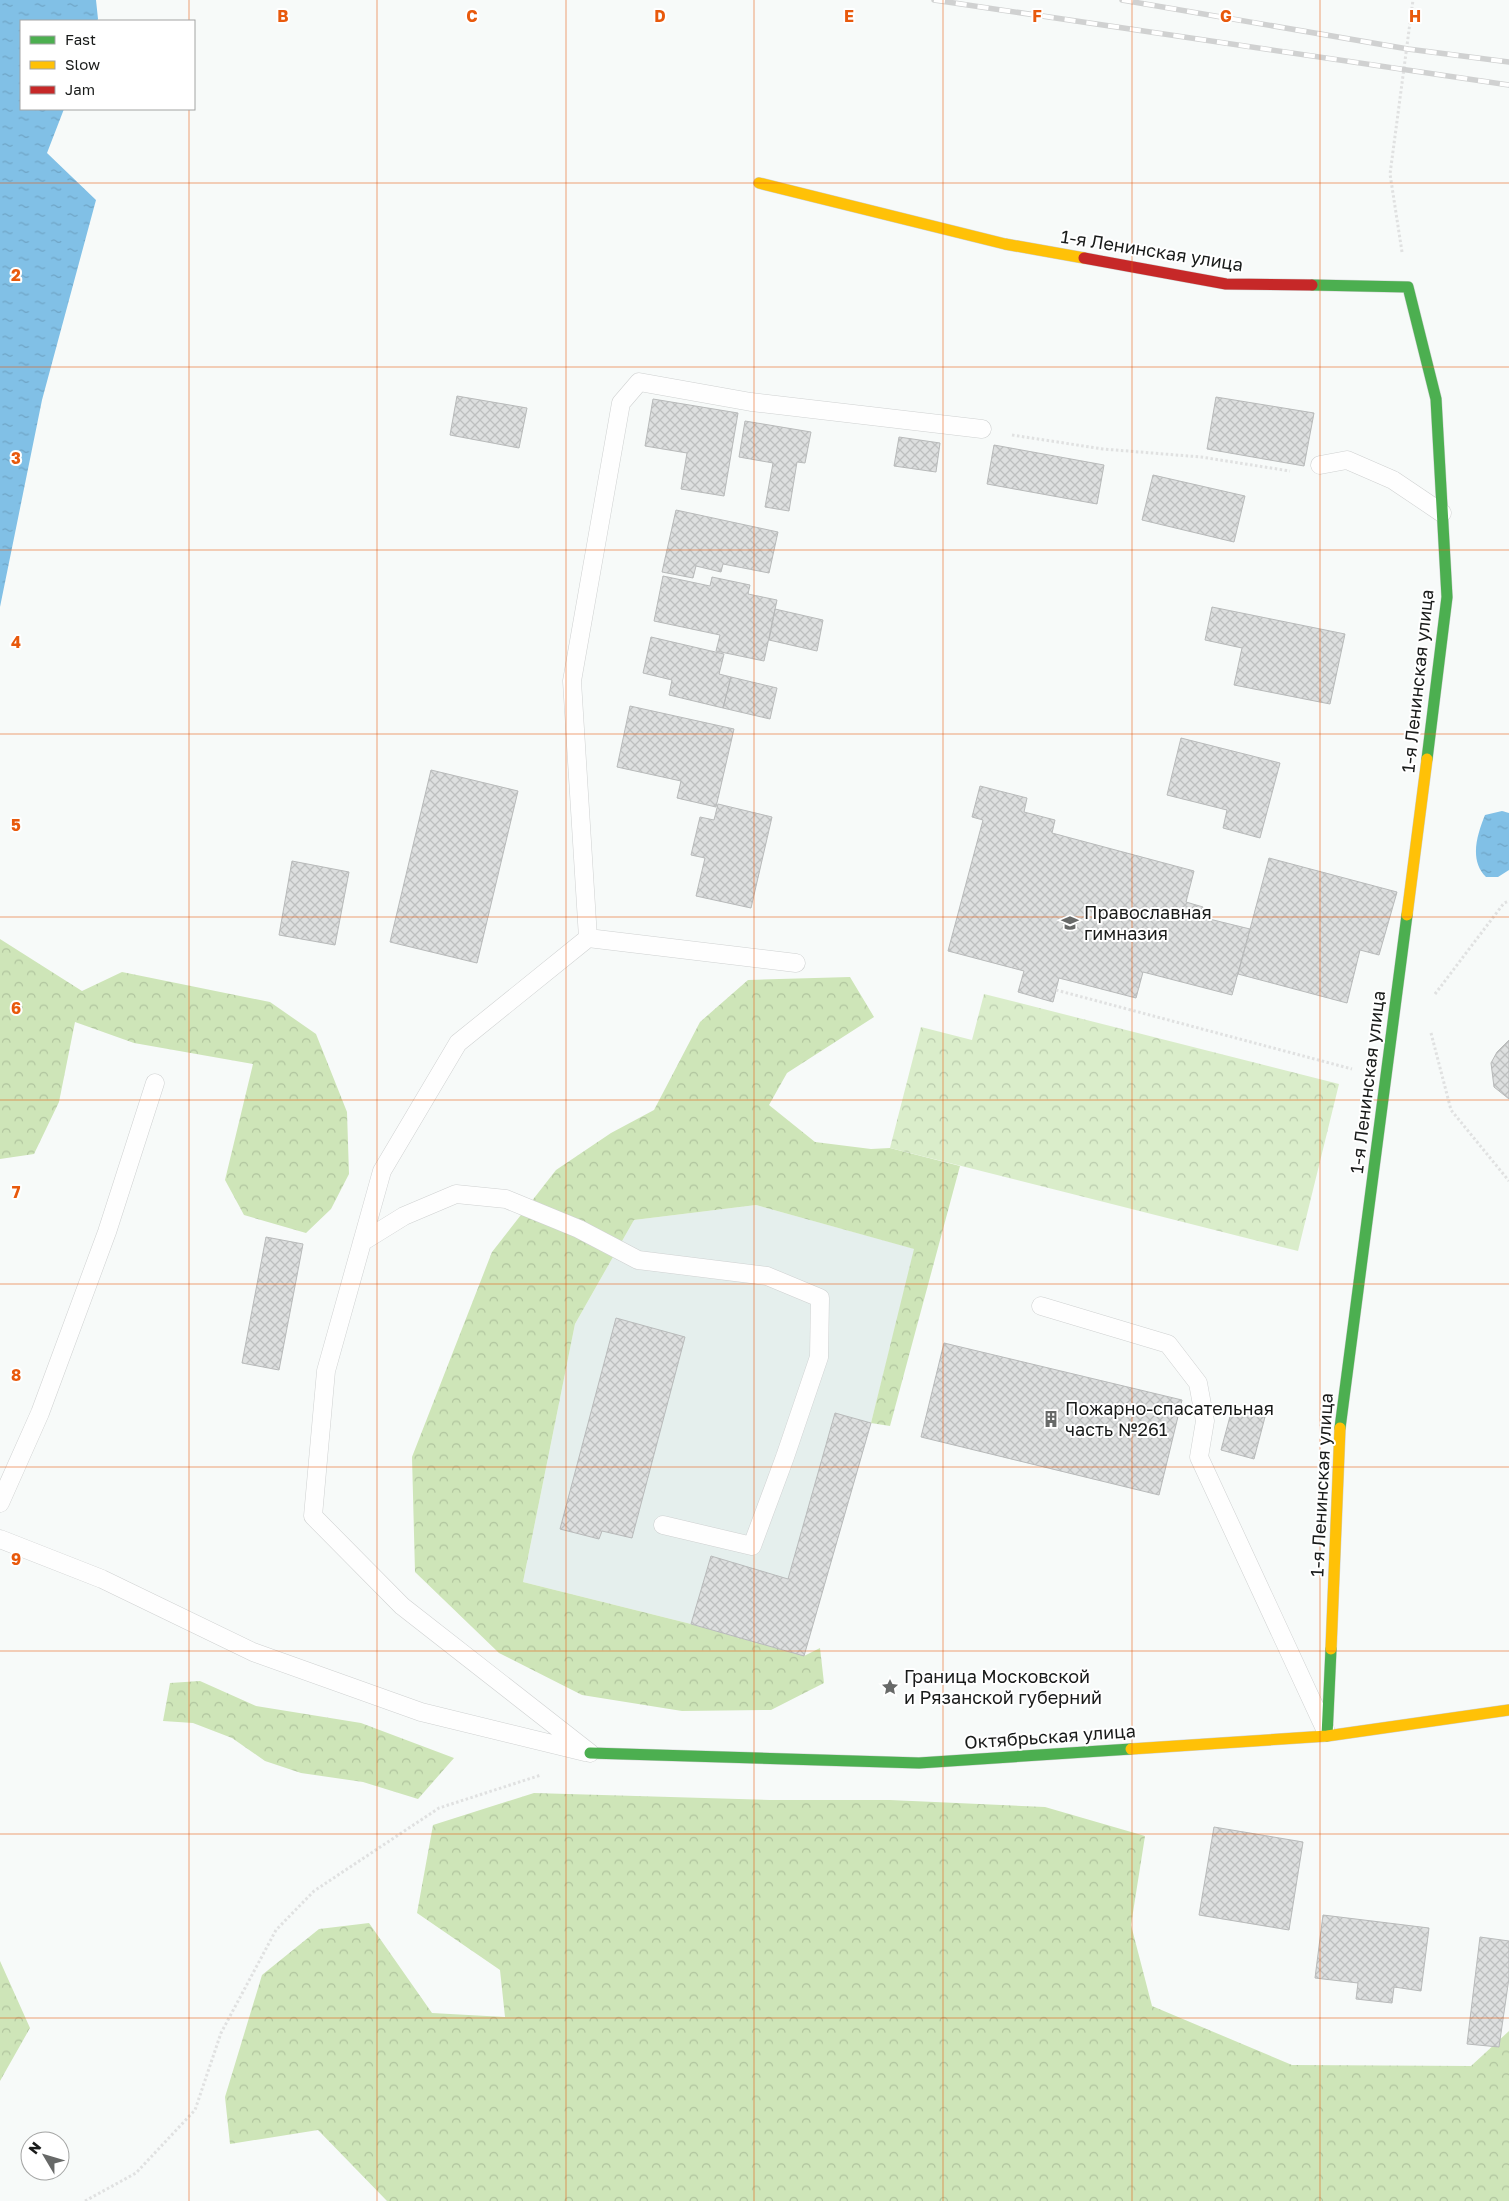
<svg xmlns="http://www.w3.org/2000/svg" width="1509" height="2201" font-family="'Golos Text',sans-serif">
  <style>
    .built { fill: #e5efed }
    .forest { fill: url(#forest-crowns) }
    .park { fill: url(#park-crowns) }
    .water { fill: url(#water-ripples) }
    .building { fill: url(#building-cross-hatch); stroke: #b8baba }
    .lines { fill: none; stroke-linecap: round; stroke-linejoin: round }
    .lane-casing { stroke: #cfd1d1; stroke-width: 19 }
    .fast-casing { stroke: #cfd1d1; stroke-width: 12 }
    .slow-casing { stroke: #cfd1d1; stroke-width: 12 }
    .jam-casing { stroke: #cfd1d1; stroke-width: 12 }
    .path { stroke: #e0e1e1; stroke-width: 3; stroke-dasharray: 2.5 2.5; stroke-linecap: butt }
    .lane { stroke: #fefefe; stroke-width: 18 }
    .fast { stroke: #4caf50; stroke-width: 11 }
    .slow { stroke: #ffc107; stroke-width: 11 }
    .jam { stroke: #c62828; stroke-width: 11 }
    .rail-casing { stroke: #d0d1d1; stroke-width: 5.5 }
    .rail { stroke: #fff; stroke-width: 4; stroke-dasharray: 11; stroke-linecap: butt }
    .grid { fill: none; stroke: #e8590c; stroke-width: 1; stroke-opacity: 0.55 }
    .labels { text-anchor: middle; stroke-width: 4; stroke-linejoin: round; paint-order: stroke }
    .street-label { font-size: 18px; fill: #191b1a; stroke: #fff }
    .poi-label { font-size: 18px; fill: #191b1a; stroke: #fff; text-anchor: start }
    .grid-label { font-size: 16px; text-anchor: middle; font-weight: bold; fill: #e8590c; stroke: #fff; stroke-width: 4; stroke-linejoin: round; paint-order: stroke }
  </style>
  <defs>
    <pattern id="forest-crowns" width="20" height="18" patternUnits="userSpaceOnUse" patternTransform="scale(1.25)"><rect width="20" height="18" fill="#cee5b8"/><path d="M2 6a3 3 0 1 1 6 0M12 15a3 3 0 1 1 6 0" fill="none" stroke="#b0c49e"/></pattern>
    <pattern id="park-crowns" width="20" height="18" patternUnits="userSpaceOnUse" patternTransform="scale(1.25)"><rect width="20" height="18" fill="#daedca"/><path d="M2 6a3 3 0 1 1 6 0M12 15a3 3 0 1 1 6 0" fill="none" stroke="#bacbad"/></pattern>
    <pattern id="water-ripples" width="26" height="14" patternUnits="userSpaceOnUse" patternTransform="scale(1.25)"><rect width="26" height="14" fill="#81c0e6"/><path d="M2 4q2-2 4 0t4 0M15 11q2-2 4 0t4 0" fill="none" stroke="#6fa4c5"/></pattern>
    <pattern id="building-cross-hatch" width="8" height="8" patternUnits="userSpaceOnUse" patternTransform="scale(1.25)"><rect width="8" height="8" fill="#dddfdf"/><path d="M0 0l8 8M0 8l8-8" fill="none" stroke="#bdbfbf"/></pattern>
  </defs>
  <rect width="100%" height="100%" fill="#f7faf9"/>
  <path class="built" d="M756 1205 915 1249 871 1423 804 1656 691 1624 523 1582 575 1324 634 1220Z"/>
  <path class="forest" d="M0 939 82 991 122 972 270 1002 316 1034 347 1112 349 1174 331 1209 306 1233 244 1215 225 1180 253 1064 134 1043 75 1022 59 1102 34 1154 0 1159Z
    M850 977 874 1017 787 1073 769 1105 815 1142 871 1149 890 1148 960 1166 890 1426 871 1423 914 1249 756 1205 634 1220 575 1324 523 1582 691 1624 804 1656 820 1648 824 1683 771 1710 682 1711 582 1695 499 1653 415 1572 412 1457 492 1252 556 1170 611 1133 654 1110 700 1022 748 980Z
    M200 1681 256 1706 361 1723 454 1758 418 1799 363 1782 301 1773 265 1761 232 1738 193 1723 163 1721 170 1683Z
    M534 1793 770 1800H890L1045 1807 1145 1836 1131 1925 1152 2006 1292 2065 1471 2066 1509 2031V2201H387L318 2130 230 2144 225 2097 262 1975 319 1929 369 1923 432 2013 505 2017 500 1970 417 1913 433 1825Z
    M0 1961 30 2028 0 2081Z"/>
  <path class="park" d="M984 994 1339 1084 1298 1251 890 1148 921 1027 972 1040Z"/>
  <path class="water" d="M0 0H96L98 19 97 21H21V109H64L47 153 96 200 42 400 0 607Z
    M1502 811 1509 813V870L1498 877H1486C1469 860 1477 835 1485 815Z"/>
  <path class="building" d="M457 396 527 408 519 448 450 435Z
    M1216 397 1314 413 1304 466 1207 449Z
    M653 399 738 413 724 496 681 489 687 453 645 446Z
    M745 421 811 432 805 463 797 462 789 511 765 507 773 463 739 457Z
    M899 437 940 443 936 472 894 466Z
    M994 445 1104 465 1097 504 987 484Z
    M1153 475 1245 496 1234 542 1142 520Z
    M676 510 778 532 769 573 723 564 721 572 696 566 693 578 662 572Z
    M663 576 710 586 712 577 750 585 748 594 777 600 764 661 716 651 720 635 654 621Z
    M1212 607 1345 634 1330 704 1234 685 1242 648 1205 640Z
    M775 609 823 620 817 651 769 640Z
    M651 637 724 654 719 674 731 677 723 708 669 695 672 680 643 673Z
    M731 677 777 688 770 719 723 708Z
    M630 706 734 729 716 807 677 798 681 781 617 767Z
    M1181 738 1280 763 1260 838 1223 828 1227 810 1167 795Z
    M431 770 518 791 477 963 390 942Z
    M980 786 1027 798 1024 812 1055 820 1052 833 1194 871 1186 902 1203 907 1201 917 1250 929 1232 995 1143 972 1136 998 1059 978 1053 1002 1018 992 1024 971 948 951 983 820 972 817Z
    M718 804 772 817 751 908 696 896 705 858 691 855 700 817 714 820Z
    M1269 858 1397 892 1379 955 1360 950 1347 1003 1238 974Z
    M292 861 349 872 335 945 279 935Z
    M1509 1040V1099L1494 1087 1491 1063 1497 1052Z
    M266 1237 303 1244 279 1370 242 1363Z
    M616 1318 685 1337 632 1538 602 1531 599 1539 560 1529Z
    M944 1343 1182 1400 1159 1495 921 1437Z
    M1232 1409 1265 1417 1254 1459 1221 1450Z
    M835 1413 871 1423 804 1656 691 1624 711 1556 788 1579Z
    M1214 1827 1303 1842 1289 1930 1199 1915Z
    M1323 1915 1429 1928 1421 1991 1394 1987 1392 2003 1356 1999 1358 1983 1315 1978Z
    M1480 1937 1509 1941V1978L1499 2047 1467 2044Z"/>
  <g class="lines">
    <g class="lane-casing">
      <path id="lane" d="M1320 465 1347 460 1393 480 1442 513
        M588 938 572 681 621 403 639 382 751 402 982 429
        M362 1242 404 1216 456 1194 506 1199 579 1229 638 1260 767 1276 820 1298 819 1357 785 1457 752 1546 663 1525
        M1041 1306 1168 1344 1198 1383 1205 1421 1199 1457 1325 1729
        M0 1503 40 1413 107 1232 155 1083
        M0 1539 102 1579 253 1652 421 1712 585 1752
        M590 1753 402 1606 313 1516 326 1371 382 1171 458 1043 588 938 796 963"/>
    </g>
    <g class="fast-casing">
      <path id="fast" d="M1312 285 1408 287 1436 399 1447 597 1427 759
        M1340 1428 1407 915
        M1327 1736 1331 1649
        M590 1753 919 1763 1131 1749"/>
    </g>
    <g class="slow-casing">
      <path id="slow" d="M759 183 1005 244 1084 258
        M1407 915 1427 759
        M1331 1649 1340 1428
        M1131 1749 1327 1736 1509 1710"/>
    </g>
    <g class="jam-casing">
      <path id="jam" d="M1084 258 1226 284 1312 285"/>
    </g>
    <path class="path" d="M1402 252 1390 174 1413 0
      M1012 435 1103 449 1201 457 1290 471
      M1056 990 1352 1069
      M1435 994 1504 903 1509 901
      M1431 1033 1451 1110 1509 1181
      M85 2201 136 2173 195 2110 221 2033 276 1930 314 1891 439 1808 541 1775"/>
    <use href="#lane" class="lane"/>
    <use href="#fast" class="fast"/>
    <use href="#slow" class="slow"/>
    <use href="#jam" class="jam"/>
    <g class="rail-casing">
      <path id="rail" d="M934 0 1509 85
        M1122 0 1408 49 1509 62"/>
    </g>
    <use href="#rail" class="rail"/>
  </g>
  <path class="grid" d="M189 0V21M377 0V2201M566 0V2201M754 0V2201M943 0V2201M1132 0V2201M1320 0V2201M189 109V2201M0 183H1509M0 367H1509M0 550H1509M0 734H1509M0 917H1509M0 1100H1509M0 1284H1509M0 1467H1509M0 1651H1509M0 1834H1509M0 2018H1509"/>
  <defs>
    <g id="school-bare" transform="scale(1.35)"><path d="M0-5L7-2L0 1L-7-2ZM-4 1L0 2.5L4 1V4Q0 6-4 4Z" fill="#676968" stroke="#fff" stroke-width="2.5" paint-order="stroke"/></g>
    <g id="building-bare" transform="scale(1.35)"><path d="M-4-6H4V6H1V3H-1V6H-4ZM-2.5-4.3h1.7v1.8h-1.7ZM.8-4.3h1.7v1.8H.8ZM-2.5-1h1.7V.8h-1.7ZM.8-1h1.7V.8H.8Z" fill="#676968" stroke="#fff" stroke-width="2.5" paint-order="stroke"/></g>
    <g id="sight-bare" transform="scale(1.35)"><path d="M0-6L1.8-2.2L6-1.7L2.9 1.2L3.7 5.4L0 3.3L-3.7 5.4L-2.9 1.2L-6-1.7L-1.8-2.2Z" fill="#676968" stroke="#fff" stroke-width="2.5" paint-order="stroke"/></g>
  </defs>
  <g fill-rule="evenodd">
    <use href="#school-bare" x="1070" y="923"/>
    <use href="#building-bare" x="1051" y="1419"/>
    <use href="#sight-bare" x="890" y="1687"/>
  </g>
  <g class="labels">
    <g class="street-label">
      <text transform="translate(1152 251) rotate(9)" y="6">1-я Ленинская улица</text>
      <text transform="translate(1418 681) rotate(-84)" y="6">1-я Ленинская улица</text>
      <text transform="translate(1368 1082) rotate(-83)" y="6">1-я Ленинская улица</text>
      <text transform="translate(1322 1485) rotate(-87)" y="6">1-я Ленинская улица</text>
      <text transform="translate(1050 1737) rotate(-4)" y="6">Октябрьская улица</text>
    </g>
    <g class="poi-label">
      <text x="1084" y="919">Православная<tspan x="1084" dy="21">гимназия</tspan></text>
      <text x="1065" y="1415">Пожарно-спасательная<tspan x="1065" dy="21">часть №261</tspan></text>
      <text x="904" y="1683">Граница Московской<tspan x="904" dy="21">и Рязанской губерний</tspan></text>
    </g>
  </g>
  <g class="grid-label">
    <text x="283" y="22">B</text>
    <text x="472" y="22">C</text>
    <text x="660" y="22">D</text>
    <text x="849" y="22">E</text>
    <text x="1037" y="22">F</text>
    <text x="1226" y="22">G</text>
    <text x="1415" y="22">H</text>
    <text x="16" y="281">2</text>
    <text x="16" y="464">3</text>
    <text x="16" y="648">4</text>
    <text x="16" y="831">5</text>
    <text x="16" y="1014">6</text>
    <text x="16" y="1198">7</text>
    <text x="16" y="1381">8</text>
    <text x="16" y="1565">9</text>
  </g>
  <rect x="20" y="20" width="175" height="90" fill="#ffffff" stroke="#a3a4a3"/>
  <rect x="30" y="36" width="25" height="8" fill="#4caf50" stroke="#a3a4a3"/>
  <text x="65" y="45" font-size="15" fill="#191b1a">Fast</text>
  <rect x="30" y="61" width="25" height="8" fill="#ffc107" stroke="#a3a4a3"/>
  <text x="65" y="70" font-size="15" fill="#191b1a">Slow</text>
  <rect x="30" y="86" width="25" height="8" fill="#c62828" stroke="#a3a4a3"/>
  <text x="65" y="95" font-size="15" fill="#191b1a">Jam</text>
  <g transform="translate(45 2156) rotate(308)"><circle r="24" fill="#ffffff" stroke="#a3a4a3"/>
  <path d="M0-4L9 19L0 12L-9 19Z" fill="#676968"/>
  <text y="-8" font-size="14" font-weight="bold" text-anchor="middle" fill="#191b1a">N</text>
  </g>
</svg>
